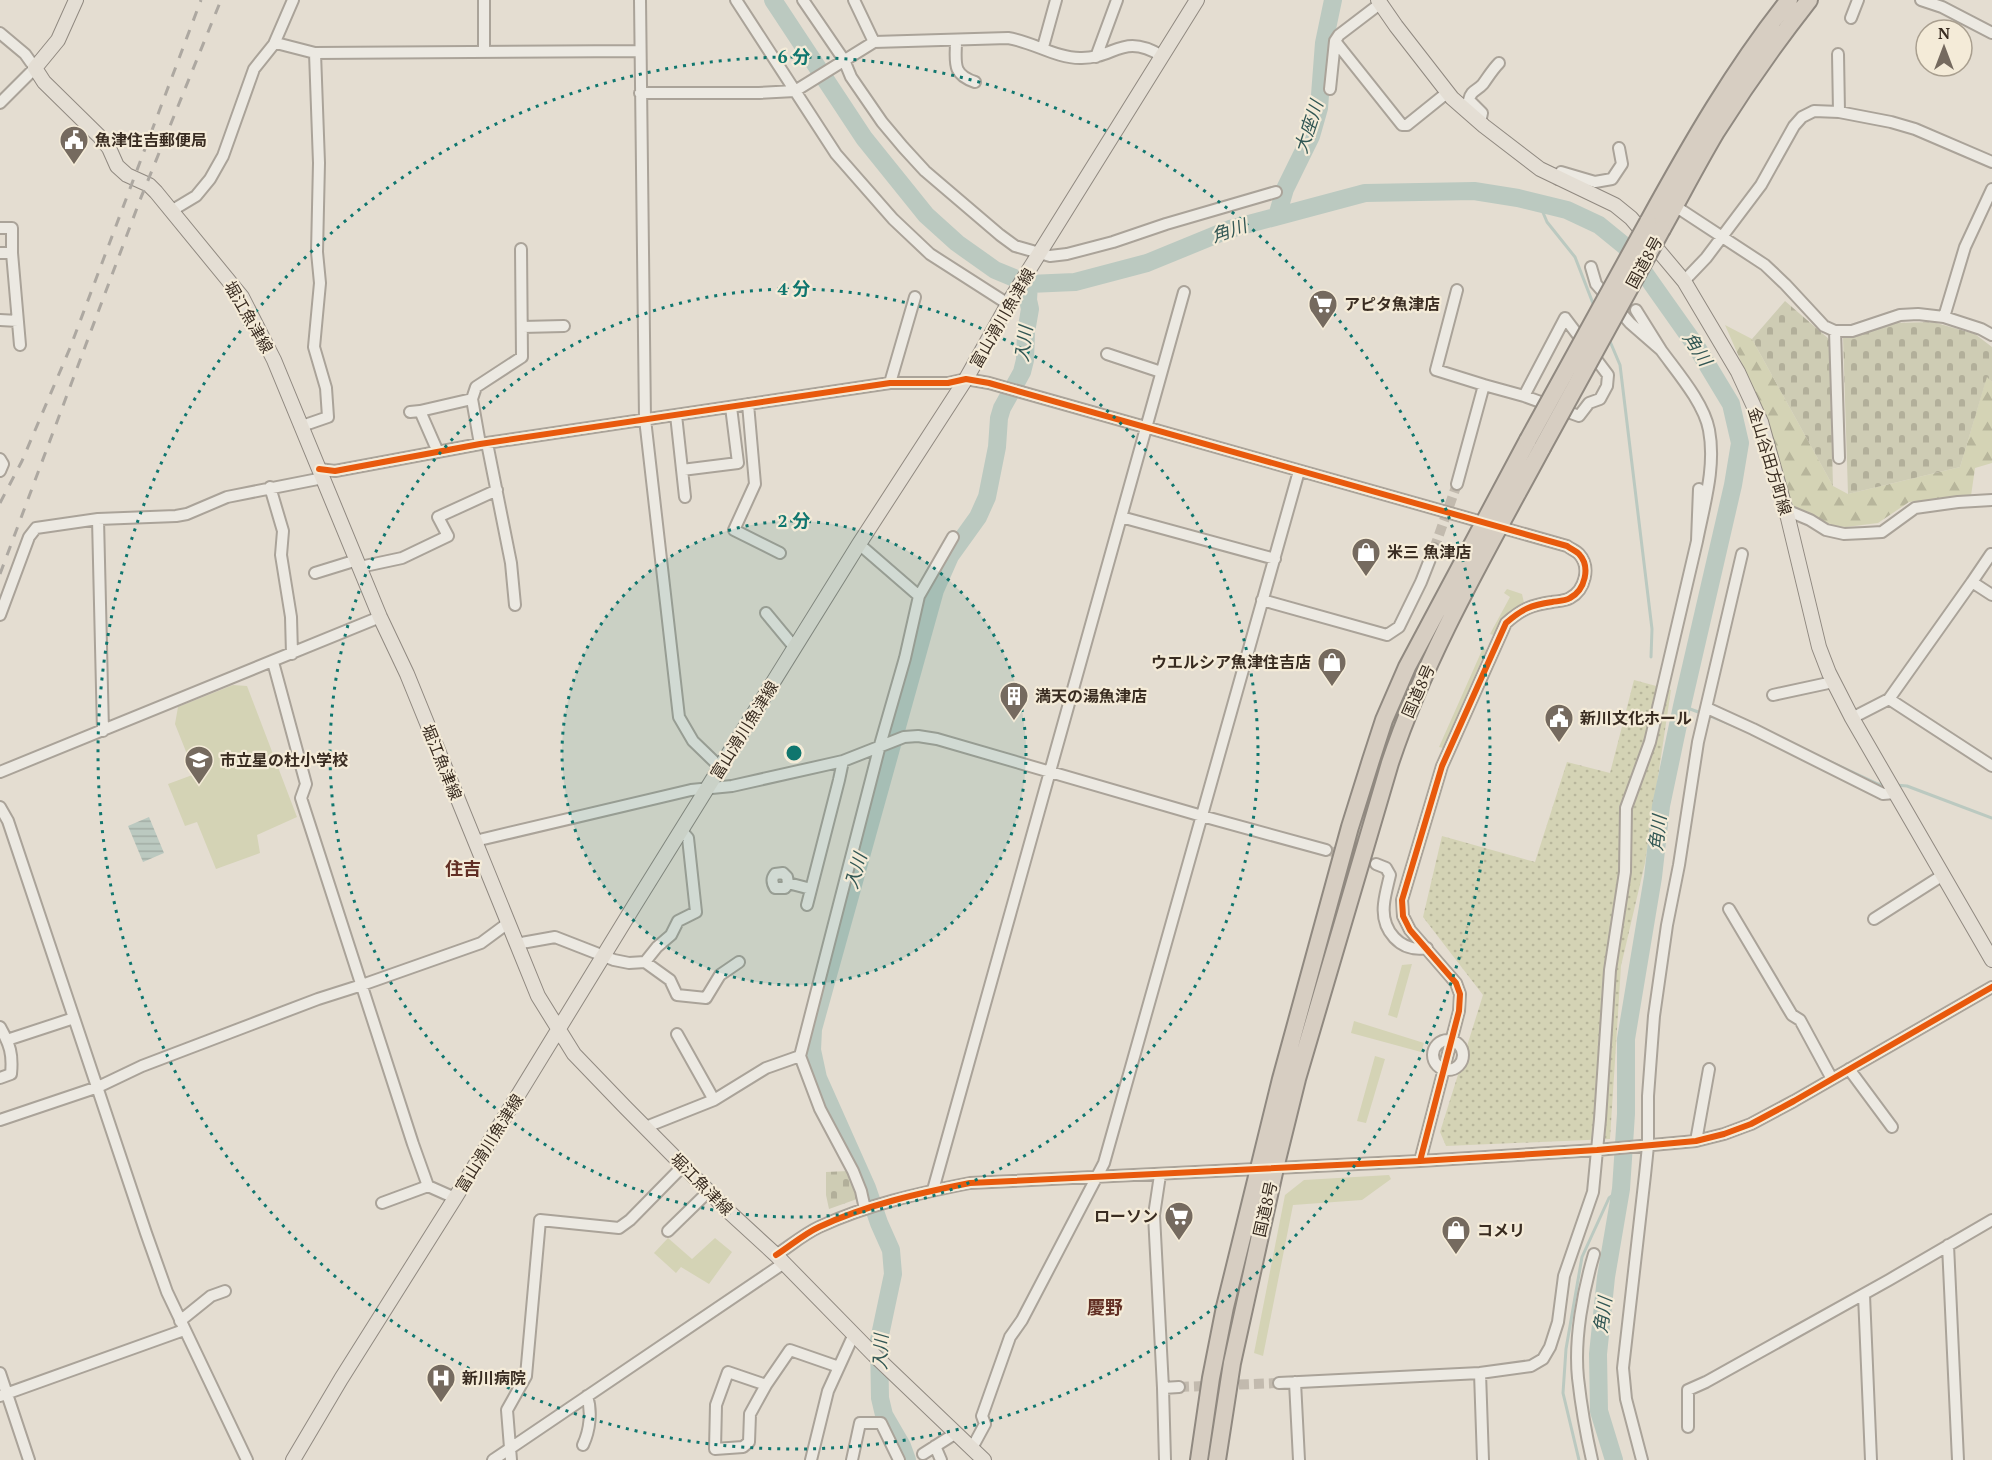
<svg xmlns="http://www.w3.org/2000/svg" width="1992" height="1460" font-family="'PT Serif','Noto Sans JP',serif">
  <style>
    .grass { fill: #d4d3b5 }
    .forest { fill: url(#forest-firs) }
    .cemetery { fill: url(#cemetery-stones) }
    .park { fill: url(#park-dots) }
    .water { fill: url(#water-rules) }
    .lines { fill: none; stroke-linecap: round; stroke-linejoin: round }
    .stream { stroke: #bbc9c0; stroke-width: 3 }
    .river { stroke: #bbc9c0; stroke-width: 18 }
    .minor-tunnel { stroke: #c2baae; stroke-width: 10; stroke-dasharray: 10 5; stroke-linecap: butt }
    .minor-casing { stroke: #aaa399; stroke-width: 14 }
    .major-casing { stroke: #908980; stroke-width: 16 }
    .highway-casing { stroke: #908980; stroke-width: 20 }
    .minor { stroke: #ece9e2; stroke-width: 10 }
    .major { stroke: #e4ded4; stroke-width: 14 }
    .highway { stroke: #d7cec2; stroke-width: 16 }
    .rail { stroke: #ada8a1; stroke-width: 3; stroke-dasharray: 10 10; stroke-linecap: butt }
    .highway-bridge-casing { stroke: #908980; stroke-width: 20; stroke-linecap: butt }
    .highway-bridge { stroke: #d7cec2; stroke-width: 16 }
    .cycleway-casing { stroke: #f4ebd8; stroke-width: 10 }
    .cycleway { stroke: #e8590c; stroke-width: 6 }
    .ring { fill: none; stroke: #0f766e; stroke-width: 3; stroke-dasharray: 3 6 }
    .labels { text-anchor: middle; stroke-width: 4.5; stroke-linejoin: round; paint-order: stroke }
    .poi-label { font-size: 16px; font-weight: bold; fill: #392c21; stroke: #f4ebd8; text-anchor: start }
    .street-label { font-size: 16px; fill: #392c21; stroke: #f4ebd8 }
    .water-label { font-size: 18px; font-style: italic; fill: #325754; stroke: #f4ebd8 }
    .neighbourhood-label { font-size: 18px; font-weight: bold; fill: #622f24; stroke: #f4ebd8 }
    .centre { fill: #0f766e; stroke: #f4ebd8; stroke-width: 3 }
    .ring-label { font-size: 18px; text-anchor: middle; font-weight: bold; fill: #0f766e; stroke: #f4ebd8; stroke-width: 4.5; stroke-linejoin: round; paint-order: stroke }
  </style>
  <defs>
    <pattern id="forest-firs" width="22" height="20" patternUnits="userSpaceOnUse" patternTransform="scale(1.5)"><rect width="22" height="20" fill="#d4d3b5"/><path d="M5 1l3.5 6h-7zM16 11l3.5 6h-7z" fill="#b7b59b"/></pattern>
    <pattern id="cemetery-stones" width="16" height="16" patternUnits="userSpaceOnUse" patternTransform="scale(1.5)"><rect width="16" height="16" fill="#ceccb4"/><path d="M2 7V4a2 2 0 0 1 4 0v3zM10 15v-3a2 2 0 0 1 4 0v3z" fill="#b2af9a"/></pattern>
    <pattern id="park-dots" width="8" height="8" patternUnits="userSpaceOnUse" patternTransform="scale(1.5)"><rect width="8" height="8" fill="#d4d3b5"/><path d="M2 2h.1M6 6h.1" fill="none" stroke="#b7b59b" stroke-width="1.8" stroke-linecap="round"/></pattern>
    <pattern id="water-rules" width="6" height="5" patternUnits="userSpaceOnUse" patternTransform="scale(1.5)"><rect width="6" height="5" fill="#bbc9c0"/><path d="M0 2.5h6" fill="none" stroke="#a2ada5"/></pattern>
  </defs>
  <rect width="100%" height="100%" fill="#e4ddd1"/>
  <path class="grass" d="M1507 589 1522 594 1524 603 1507 614 1493 635 1490 634 1510 597 1504 593Z
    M1483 648 1486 650 1443 748 1439 747Z
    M233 685 247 686 297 817 257 835 260 853 216 869 197 822 185 826 168 784 195 774 175 724 178 707Z
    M1412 964 1397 1018 1388 1015 1402 965Z
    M1354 1021 1424 1043 1421 1052 1351 1033Z
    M1375 1056 1385 1059 1366 1123 1357 1121Z
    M1389 1175 1391 1179 1362 1200 1293 1205 1263 1356 1254 1353 1285 1195 1304 1180Z
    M668 1238 692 1259 715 1238 732 1252 709 1284 681 1267 676 1273 654 1253Z"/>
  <path class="forest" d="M1725 325 1752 339 1833 486 1848 494 1960 467 1987 376 1992 382V463L1975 468 1971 496 1909 502 1878 523 1846 527 1824 525 1795 509 1782 482 1765 416Z"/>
  <path class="cemetery" d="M1785 301 1829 339 1833 486 1752 339Z
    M1933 322 1975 334 1992 347V382L1987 377 1960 467 1848 494 1843 337 1894 323Z
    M849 1171 859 1195 857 1199 829 1209 826 1195V1172Z"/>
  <path class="park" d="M1634 680 1671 690 1645 863 1621 966 1610 1139 1446 1146 1440 1132 1483 995 1423 917 1442 836 1535 862 1567 762 1610 773Z"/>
  <path class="water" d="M149 817 164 853 143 862 128 826Z"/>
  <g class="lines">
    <path class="stream" d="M1539 203 1547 222 1575 257 1594 306
      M1609 339 1620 365 1652 629 1651 657
      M1682 706 1701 713
      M1708 715 1737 727
      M1820 757 1878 784 1885 785
      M1895 785 1907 786 1992 818
      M1579 1460 1563 1393 1566 1349 1582 1257 1609 1198 1621 1189"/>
    <path class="river" d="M773 0 864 138 926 215 957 243 995 270 1029 284 1075 282 1147 263 1230 229 1365 193 1474 191 1518 198 1567 210 1599 225 1626 247 1696 346 1731 404 1740 443 1733 485 1682 706 1661 806 1653 877 1626 1039V1114L1621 1189 1606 1277 1598 1354 1599 1411 1614 1460
      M1277 216 1285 189 1311 136 1319 108 1324 43 1333 0
      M907 1460 902 1446 884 1415 880 1398 879 1340 893 1274 891 1250 879 1223 867 1188 818 1078 812 1050 813 1029 935 590 950 556 978 517 987 497 997 447 999 418 1002 408 1022 372 1025 360 1026 332 1030 309 1028 300 1029 284"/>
    <path class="minor-tunnel" d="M1434 549 1457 484
      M1326 850 1376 864
      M1179 1387 1279 1383"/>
    <g class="minor-casing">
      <path id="minor" d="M484 0V52
        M640 0 645 419 679 717 693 741 720 767
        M736 0 836 154 893 219 930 254 1008 304
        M803 0 844 60 851 77 882 122 903 147 925 171 1000 235 1015 246 1050 256 1067 254 1113 242 1166 224 1276 192
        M854 0 874 42
        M1921 0 1942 7 1992 33
        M1851 18 1858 0
        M0 33 25 54 35 68 0 103
        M956 40C956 62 951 74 975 82
        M1335 41 1402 125H1407L1448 92
        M274 44 293 0
        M1043 47 1056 0
        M1838 54 1839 112
        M1096 57 1117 0
        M1330 89 1335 41 1339 35 1381 3
        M640 93H759L795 91 874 42 1008 38C1033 42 1056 58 1080 58 1115 59 1122 32 1162 56
        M1480 123 1482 113 1469 100C1471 90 1477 91 1483 84 1488 77 1493 69 1499 63
        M1558 179 1561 172 1595 182 1612 179 1622 164 1619 148
        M1675 206 1765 265 1785 284 1824 326 1835 331H1852L1900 315 1918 314 1944 317 1981 329 1992 335
        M171 211 196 196 210 179 223 156 254 69 274 44H280L315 53 640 51
        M0 228H12V253
        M0 253H12L20 345
        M1591 267 1596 284 1630 323 1661 350 1636 310
        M1684 281 1706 258 1761 185 1794 126 1802 117 1814 111 1839 112 1891 122 1915 129 1992 162
        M1944 317 1965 247 1992 189
        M0 320 18 321
        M522 327 564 326
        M1835 331 1839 458
        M1661 350C1677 372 1704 403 1709 430 1716 467 1704 505 1697 541L1699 489
        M1107 354 1161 372
        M890 383 915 297
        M1484 385 1524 396 1565 318 1608 375 1607 386 1600 399 1589 403 1579 416 1524 396
        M748 404 755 484 734 530 780 553
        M420 411 472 399
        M410 412 420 411 438 452
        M676 415 685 497
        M302 426 328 417 326 388 314 347 320 283 317 252 319 163 315 53
        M487 443 511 563 515 605
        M480 444 472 399 476 387 522 357 521 249
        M0 459 3 464 0 471
        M319 469 335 471 480 444 890 383H948L966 379 989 383 1567 546C1571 549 1576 551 1579 554 1591 567 1585 590 1570 598 1565 601 1558 601 1552 602 1531 605 1522 609 1506 623L1442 766 1402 900 1403 916 1410 930 1456 983 1460 994 1459 1011 1420 1161
        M682 470 738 463 731 407
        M1457 484 1484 385 1436 370 1457 290
        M270 487 283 531 281 555 291 617 292 654
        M1786 510 1810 520 1826 530 1844 534 1865 533 1882 532 1915 508 1958 502 1992 500
        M1121 517 1275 559
        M98 519 103 731
        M859 544 919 596 905 658 880 745 800 1056 820 1109 853 1171 861 1191 865 1209
        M1991 554 1972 582 1992 595
        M360 567 402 558 448 536 438 517 497 490
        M315 573 357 560
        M919 596 953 537
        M1262 600 1387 635 1399 627 1421 582 1434 549
        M766 613 795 648
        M0 615 29 537 36 528 98 519 176 516 187 514 227 497 323 478
        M273 662 306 784 301 798 413 1144 428 1186 455 1198
        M1773 695 1833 682
        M1889 699 1992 766
        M1707 708 1753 729 1883 794 1895 793
        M1852 718 1889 699 1972 582
        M0 772 380 617
        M0 807 8 821 146 1233 167 1292 247 1460
        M475 841 691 790 732 786 843 761 904 737 918 736 937 739 1202 816 1326 850
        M1376 864 1386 868 1390 875C1388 884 1385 894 1384 904 1381 930 1400 953 1427 948
        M788 883 785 888H775C772 883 771 879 775 874L783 873 787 877 788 883 811 889
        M807 905 839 780 843 761
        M1729 909 1792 1015 1800 1020 1832 1079
        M1874 919 1943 875
        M516 944 555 937 614 960 629 963 645 962 657 947 671 935 678 921 696 912 688 838 681 830
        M645 962 670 980 677 995 706 998 720 975 739 962
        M0 1027C10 1045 13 1054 11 1074L0 1078
        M677 1034 714 1100
        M1433 1055a15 15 0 1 1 30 0a15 15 0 1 1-30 0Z
        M7 1040 74 1018
        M1849 1069 1892 1127
        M0 1120 98 1087 142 1066 318 999 362 985 481 943 508 923
        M646 1127 714 1100 766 1068 800 1056
        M1696 1141 1709 1069
        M1160 1175 1154 1215 1163 1388 1165 1460
        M933 1190 1184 292
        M382 1203 428 1186
        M668 1231 709 1191
        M1948 1245 1958 1460
        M776 1255C790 1246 804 1234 819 1227 866 1205 919 1193 970 1183L1420 1161 1597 1150 1696 1141 1724 1134 1751 1124 1794 1101 1992 987
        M1864 1295 1871 1460
        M180 1321 211 1296 225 1291
        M0 1373 29 1460
        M1480 1373 1483 1460
        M1295 1382 1299 1460
        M1279 1383 1480 1373 1531 1366 1543 1359 1550 1347 1558 1322 1564 1276 1593 1192 1600 1119 1610 970 1625 872 1626 808 1650 742 1697 541
        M766 1385 728 1372 716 1405 715 1449 743 1447 749 1442 750 1414 766 1385 790 1350 839 1367
        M1163 1388 1179 1387
        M0 1396 184 1330
        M1688 1427V1390L1706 1382 1889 1280 1992 1220
        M583 1445C590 1430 592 1411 587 1396
        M935 1446 941 1460
        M972 1448 985 1424 982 1416 1010 1337 1022 1320 1104 1163 1299 471
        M923 1454 956 1433
        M493 1460 784 1263
        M511 1460 507 1410 526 1376 540 1220 619 1228 630 1220 683 1166
        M811 1460 828 1391 854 1334
        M852 1460 860 1423H881L899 1460
        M1592 1460C1586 1434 1581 1405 1578 1378 1574 1339 1583 1291 1594 1254
        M1642 1460 1626 1399 1623 1368 1645 1175 1648 1146V1096L1654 1016 1667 925 1679 865 1698 742 1742 554"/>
    </g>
    <g class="major-casing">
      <path id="major" d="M76 0 58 40 35 68 44 82 99 136 109 148 117 166 127 175 149 185 156 192 242 297 274 360 380 617 407 674 538 996 574 1054 625 1107 727 1210 776 1255 874 1355 984 1460
        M1378 0 1396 26 1452 98 1484 126 1540 169 1615 205 1631 218 1684 281 1738 372 1761 422 1788 518 1819 647 1829 673 1852 718 1992 960
        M293 1460 341 1379 455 1198 634 906 859 544 966 379 1012 297 1197 0"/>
    </g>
    <g class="highway-casing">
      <path id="highway" d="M1648 222C1691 144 1734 69 1789 0
        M1662 229C1680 197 1697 164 1716 132 1745 86 1776 42 1809 0
        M1199 1460 1211 1378 1225 1307 1281 1079 1350 827 1371 760 1384 720 1407 667 1528 440
        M1217 1460 1232 1363 1275 1168 1297 1079 1390 763C1427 652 1487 550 1542 448"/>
    </g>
    <use href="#minor" class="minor"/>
    <use href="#major" class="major"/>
    <use href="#highway" class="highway"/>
    <path class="rail" d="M0 503 22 461 70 348 201 0
      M0 574 140 200 221 0"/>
    <g class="highway-bridge-casing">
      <path id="highway-bridge" d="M1528 440 1648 222
        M1542 448 1662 229"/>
    </g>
    <use href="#highway-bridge" class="highway-bridge"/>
    <g class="cycleway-casing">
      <path id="cycleway" d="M319 469 335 471 480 444 890 383H948L966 379 989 383 1567 546C1571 549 1576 551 1579 554 1591 567 1585 590 1570 598 1565 601 1558 601 1552 602 1531 605 1522 609 1506 623L1442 766 1402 900 1403 916 1410 930 1456 983 1460 994 1459 1011 1420 1161
        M776 1255C790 1246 804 1234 819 1227 866 1205 919 1193 970 1183L1420 1161 1597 1150 1696 1141 1724 1134 1751 1124 1794 1101 1992 987"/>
    </g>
    <use href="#cycleway" class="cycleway"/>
  </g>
  <circle cx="794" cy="753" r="232" fill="#0f766e" fill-opacity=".12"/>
  <g class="ring">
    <circle cx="794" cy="753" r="232"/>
    <circle cx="794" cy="753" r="464"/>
    <circle cx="794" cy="753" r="696"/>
  </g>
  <defs>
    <g id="civic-pin" transform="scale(1.5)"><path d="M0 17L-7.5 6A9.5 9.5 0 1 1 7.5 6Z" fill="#756a5f" stroke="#f4ebd8"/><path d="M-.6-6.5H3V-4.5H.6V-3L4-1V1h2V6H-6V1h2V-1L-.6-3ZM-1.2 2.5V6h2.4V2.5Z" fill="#fff"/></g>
    <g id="supermarket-pin" transform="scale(1.5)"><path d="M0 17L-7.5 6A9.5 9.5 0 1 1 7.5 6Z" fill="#756a5f" stroke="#f4ebd8"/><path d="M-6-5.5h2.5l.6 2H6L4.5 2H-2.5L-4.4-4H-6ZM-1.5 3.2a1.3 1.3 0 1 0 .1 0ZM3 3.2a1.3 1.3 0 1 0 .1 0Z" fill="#fff"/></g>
    <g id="shop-pin" transform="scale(1.5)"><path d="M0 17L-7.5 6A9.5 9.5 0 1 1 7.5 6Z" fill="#756a5f" stroke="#f4ebd8"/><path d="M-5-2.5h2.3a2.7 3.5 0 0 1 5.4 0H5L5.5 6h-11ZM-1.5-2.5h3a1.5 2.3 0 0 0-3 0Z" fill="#fff"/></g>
    <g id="building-pin" transform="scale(1.5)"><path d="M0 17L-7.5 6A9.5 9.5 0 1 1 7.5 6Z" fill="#756a5f" stroke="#f4ebd8"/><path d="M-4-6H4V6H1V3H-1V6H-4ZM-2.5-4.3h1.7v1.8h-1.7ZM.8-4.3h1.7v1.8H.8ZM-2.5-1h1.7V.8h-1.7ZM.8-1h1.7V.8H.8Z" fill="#fff"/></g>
    <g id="school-pin" transform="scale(1.5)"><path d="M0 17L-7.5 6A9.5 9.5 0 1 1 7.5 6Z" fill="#756a5f" stroke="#f4ebd8"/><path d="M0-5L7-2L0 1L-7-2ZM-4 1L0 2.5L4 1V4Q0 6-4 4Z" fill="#fff"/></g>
    <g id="hospital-pin" transform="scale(1.5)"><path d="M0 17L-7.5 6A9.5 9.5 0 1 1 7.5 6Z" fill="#756a5f" stroke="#f4ebd8"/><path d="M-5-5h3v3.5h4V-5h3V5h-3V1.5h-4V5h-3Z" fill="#fff"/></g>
  </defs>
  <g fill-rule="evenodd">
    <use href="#civic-pin" x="74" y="140"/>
    <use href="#supermarket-pin" x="1323" y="304"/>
    <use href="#shop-pin" x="1366" y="552"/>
    <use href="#shop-pin" x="1332" y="662"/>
    <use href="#building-pin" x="1014" y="696"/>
    <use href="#civic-pin" x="1559" y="718"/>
    <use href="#school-pin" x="199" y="760"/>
    <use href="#supermarket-pin" x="1179" y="1216"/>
    <use href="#shop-pin" x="1456" y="1230"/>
    <use href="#hospital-pin" x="441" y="1378"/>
  </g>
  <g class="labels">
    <g class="poi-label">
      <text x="95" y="146">魚津住吉郵便局</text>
      <text x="1344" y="310">アピタ魚津店</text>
      <text x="1387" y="558">米三 魚津店</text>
      <text x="1311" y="668" text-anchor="end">ウエルシア魚津住吉店</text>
      <text x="1035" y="702">満天の湯魚津店</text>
      <text x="1580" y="724">新川文化ホール</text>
      <text x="220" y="766">市立星の杜小学校</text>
      <text x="1158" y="1222" text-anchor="end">ローソン</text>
      <text x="1477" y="1236">コメリ</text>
      <text x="462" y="1384">新川病院</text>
    </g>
    <g class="street-label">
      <text transform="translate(1644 262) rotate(-61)" y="6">国道8号</text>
      <text transform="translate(249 317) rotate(60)" y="6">堀江魚津線</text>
      <text transform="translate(1002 318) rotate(-60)" y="6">富山滑川魚津線</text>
      <text transform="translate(1770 461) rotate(73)" y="6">金山谷田方町線</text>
      <text transform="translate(1418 691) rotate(-66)" y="6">国道8号</text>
      <text transform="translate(744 730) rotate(-58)" y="6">富山滑川魚津線</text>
      <text transform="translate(442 762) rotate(68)" y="6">堀江魚津線</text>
      <text transform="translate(489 1143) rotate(-58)" y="6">富山滑川魚津線</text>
      <text transform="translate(702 1184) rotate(45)" y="6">堀江魚津線</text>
      <text transform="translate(1265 1209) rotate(-77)" y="6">国道8号</text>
    </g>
    <g class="water-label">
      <text transform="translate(1309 127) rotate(-72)" y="6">大座川</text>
      <text transform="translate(1229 231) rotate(-19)" y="6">角川</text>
      <text transform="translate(1024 344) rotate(-83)" y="6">入川</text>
      <text transform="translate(1697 349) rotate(57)" y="6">角川</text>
      <text transform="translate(1658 833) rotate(-84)" y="6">角川</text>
      <text transform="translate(856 871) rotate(-74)" y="6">入川</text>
      <text transform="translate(1603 1315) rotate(-82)" y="6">角川</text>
      <text transform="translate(881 1352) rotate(-88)" y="6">入川</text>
    </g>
    <g class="neighbourhood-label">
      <text x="463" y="875">住吉</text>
      <text x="1105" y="1314">慶野</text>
    </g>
  </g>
  <circle cx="794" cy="753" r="9" class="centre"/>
  <g class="ring-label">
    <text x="794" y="63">6 分</text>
    <text x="794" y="295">4 分</text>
    <text x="794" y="527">2 分</text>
  </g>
  <g transform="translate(1944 48)"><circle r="28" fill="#f4ebd8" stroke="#a99f8f" stroke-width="1.5"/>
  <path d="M0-4.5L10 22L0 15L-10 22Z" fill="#756a5f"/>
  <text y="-9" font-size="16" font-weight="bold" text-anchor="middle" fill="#392c21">N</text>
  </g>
</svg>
